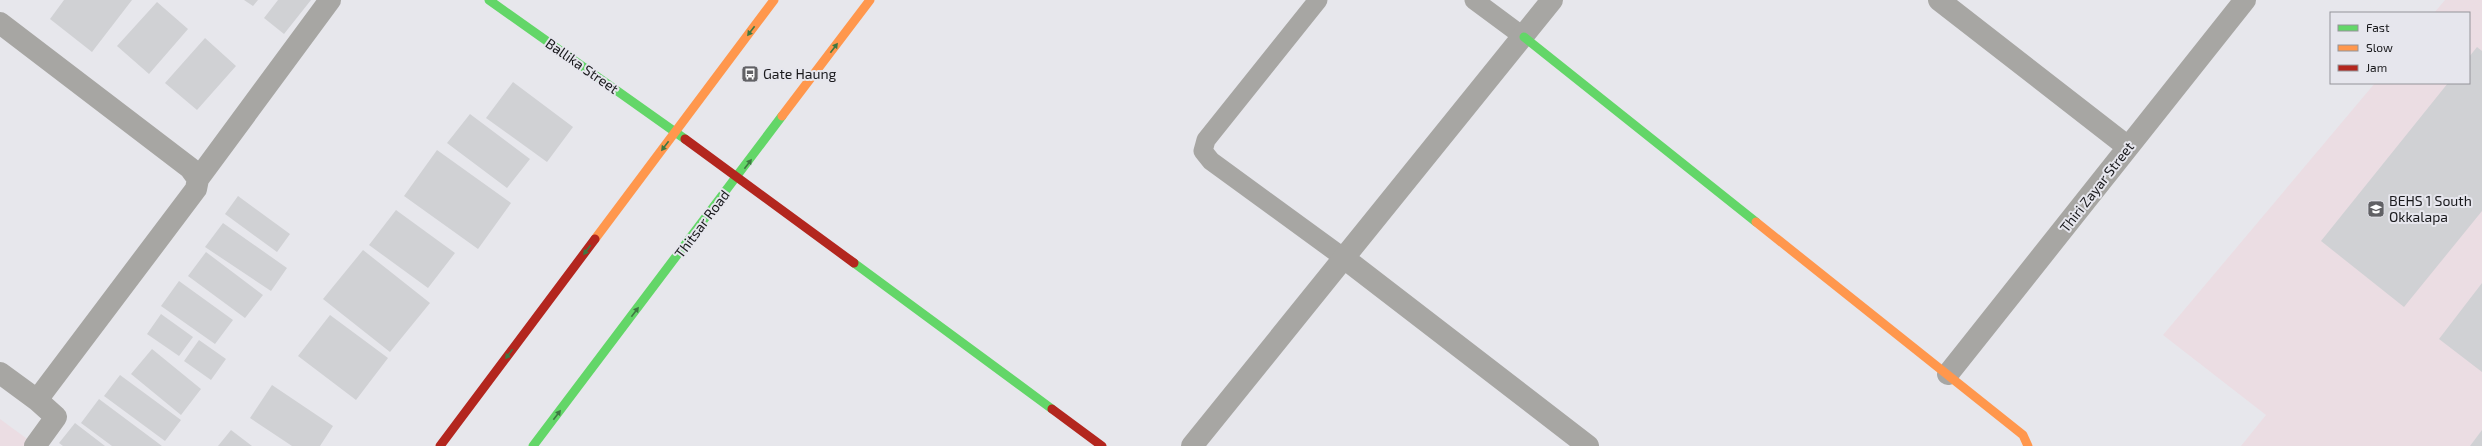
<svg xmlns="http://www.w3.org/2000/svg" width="2482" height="446" font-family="'Exo 2',sans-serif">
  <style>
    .education { fill: #ebdde3 }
    .building { fill: #d0d1d4 }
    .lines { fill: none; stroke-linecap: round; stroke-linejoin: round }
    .lane { stroke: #a7a6a3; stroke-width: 19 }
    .street { stroke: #a7a6a3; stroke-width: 22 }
    .fast { stroke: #63d668; stroke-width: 9 }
    .slow { stroke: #ff974d; stroke-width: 9 }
    .jam { stroke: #b3261e; stroke-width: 9 }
    .oneway { fill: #3e7842 }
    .labels { text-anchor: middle; stroke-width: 4; stroke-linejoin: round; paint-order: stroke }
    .street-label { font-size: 14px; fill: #19191c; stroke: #e6e6ed }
    .poi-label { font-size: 14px; fill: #19191c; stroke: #e6e6ed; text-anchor: start }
  </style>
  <rect width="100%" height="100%" fill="#e7e7ec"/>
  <path class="education" d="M2445 0H2482V446H2241L2266 415 2163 335 2375 83H2469V13H2434Z
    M0 419 30 441 26 446H0Z"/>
  <path class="building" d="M64 0H132L92 52 50 19Z
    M244 0H258L253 6Z
    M278 0H311L284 34 264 18Z
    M157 2 188 29 149 74 117 46Z
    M205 38 236 66 197 110 165 83Z
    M2477 47 2482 51V211L2404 307 2321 241 2448 83H2469V57Z
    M513 82 573 127 547 162 486 118Z
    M470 114 530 159 507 188 447 143Z
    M437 150 511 203 478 249 404 196Z
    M238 196 290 234 277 252 225 214Z
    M396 210 455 253 428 288 369 245Z
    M223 223 287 268 271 291 205 247Z
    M363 250 430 303 390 352 323 299Z
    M206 252 263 295 245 318 188 276Z
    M179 281 233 320 215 344 161 306Z
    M2482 283V372L2439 339Z
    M161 314 193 337 179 356 147 334Z
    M330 315 388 358 356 400 298 356Z
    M199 340 226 359 211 380 184 361Z
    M152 349 201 389 181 415 131 374Z
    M120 375 181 420 165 441 104 396Z
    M272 385 333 426 320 446H292L250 418Z
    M99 399 162 446H112L81 423Z
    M75 423 105 446H63L59 443Z
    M231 430 252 446H218Z
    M2482 430V446H2470Z"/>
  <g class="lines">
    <path class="lane" d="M1318 0 1206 140 1203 151 1211 161 1344 258
      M1474 0 1524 37"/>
    <path class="street" d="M1939 0 2128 147
      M0 23 190 168 198 179 196 189 37 400 0 373
      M198 179 330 0
      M1344 258 1588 446
      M1948 374 2245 0
      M35 446 56 417 37 400
      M1192 446 1552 0"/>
    <path class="fast" d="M489 0 685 139
      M1524 37 1756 222
      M854 263 1052 409
      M533 446 782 116"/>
    <path class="slow" d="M782 116 870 0
      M1756 222 2023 435 2028 446
      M595 239 774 0"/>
    <path class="jam" d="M685 139 854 263
      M1052 409 1102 446
      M440 446 595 239"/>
  </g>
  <defs><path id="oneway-solid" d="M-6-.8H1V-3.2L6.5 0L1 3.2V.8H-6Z"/></defs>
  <g class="oneway">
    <use href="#oneway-solid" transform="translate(751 31) rotate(127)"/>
    <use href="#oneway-solid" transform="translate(834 48) rotate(-53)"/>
    <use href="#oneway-solid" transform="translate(665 146) rotate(127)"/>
    <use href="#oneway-solid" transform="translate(748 164) rotate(-53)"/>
    <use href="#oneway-solid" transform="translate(587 250) rotate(127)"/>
    <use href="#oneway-solid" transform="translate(635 312) rotate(-53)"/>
    <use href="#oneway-solid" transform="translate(509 354) rotate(127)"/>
    <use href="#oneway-solid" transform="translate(557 415) rotate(-53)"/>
  </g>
  <defs>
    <g id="bus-square" transform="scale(0.9)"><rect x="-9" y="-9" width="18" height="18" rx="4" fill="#616165" stroke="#e6e6ed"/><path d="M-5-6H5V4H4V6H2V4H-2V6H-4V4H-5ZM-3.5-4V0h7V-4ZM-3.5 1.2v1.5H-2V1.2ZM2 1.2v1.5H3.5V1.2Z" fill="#fff"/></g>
    <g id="school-square" transform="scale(0.9)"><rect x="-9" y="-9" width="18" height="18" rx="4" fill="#616165" stroke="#e6e6ed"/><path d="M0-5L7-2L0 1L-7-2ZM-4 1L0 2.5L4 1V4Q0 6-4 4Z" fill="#fff"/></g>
  </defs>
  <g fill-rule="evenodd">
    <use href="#bus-square" x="750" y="74"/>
    <use href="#school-square" x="2376" y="209"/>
  </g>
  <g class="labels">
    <g class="street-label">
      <text transform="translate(582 66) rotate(35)" y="5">Ballika Street</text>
      <text transform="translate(2097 187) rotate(-52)" y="5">Thiri Zayar Street</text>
      <text transform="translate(702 224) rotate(-53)" y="5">Thitsar Road</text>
    </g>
    <g class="poi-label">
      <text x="763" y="79">Gate Haung</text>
      <text x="2389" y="206">BEHS 1 South<tspan x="2389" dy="16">Okkalapa</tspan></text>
    </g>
  </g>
  <rect x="2330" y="12" width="140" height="72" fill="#e6e6ed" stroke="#949499"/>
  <rect x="2338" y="25" width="20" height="6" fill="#63d668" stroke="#949499"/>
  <text x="2366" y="32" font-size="12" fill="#19191c">Fast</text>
  <rect x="2338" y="45" width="20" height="6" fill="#ff974d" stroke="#949499"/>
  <text x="2366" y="52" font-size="12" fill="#19191c">Slow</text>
  <rect x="2338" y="65" width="20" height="6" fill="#b3261e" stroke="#949499"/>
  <text x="2366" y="72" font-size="12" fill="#19191c">Jam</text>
</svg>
